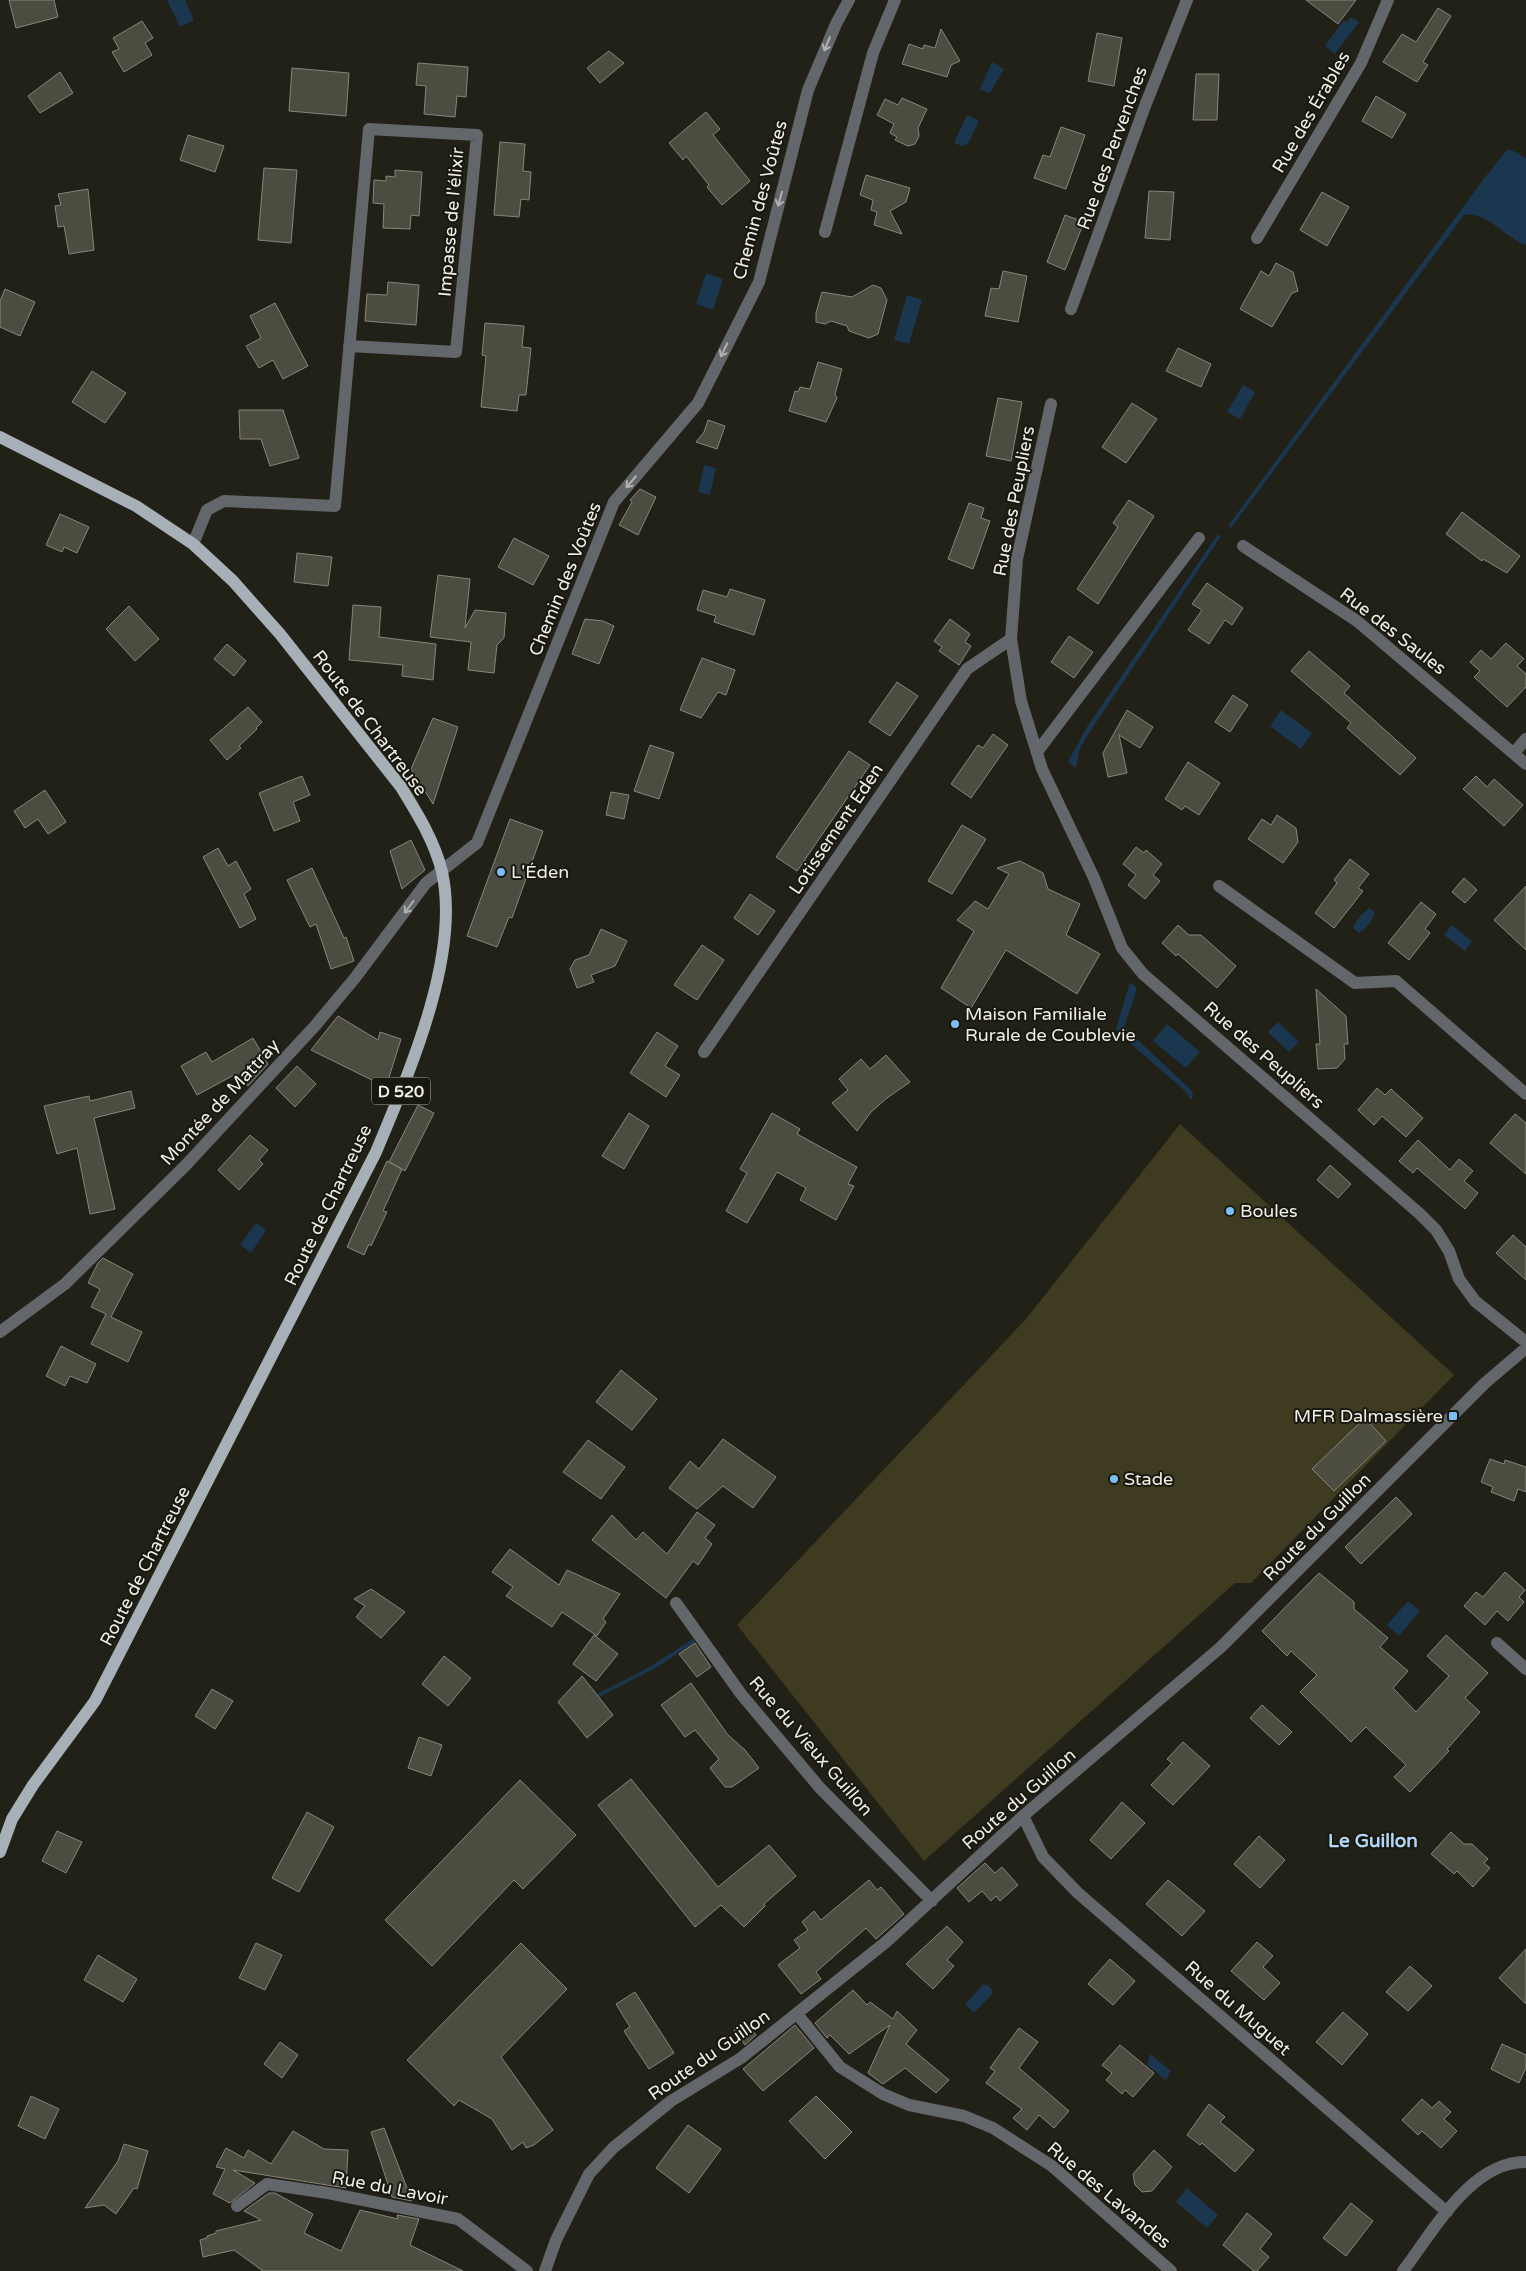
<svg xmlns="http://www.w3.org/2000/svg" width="1526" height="2271" font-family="'Varela Round',sans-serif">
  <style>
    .green { fill: #3e3b20 }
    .water { fill: #1a374f }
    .building { fill: #4d4c41; stroke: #87867a }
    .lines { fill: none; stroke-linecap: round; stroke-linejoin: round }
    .minor { stroke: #63676b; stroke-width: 12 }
    .major { stroke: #a7afb7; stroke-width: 12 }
    .oneway { stroke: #b0b1b0 }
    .poi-dot { fill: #7bbef8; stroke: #19180f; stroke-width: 2 }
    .labels { text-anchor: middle; stroke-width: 4; stroke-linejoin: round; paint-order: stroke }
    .shield { fill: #19180f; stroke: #afaea7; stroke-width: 1 }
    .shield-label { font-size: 16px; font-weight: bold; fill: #efeee8 }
    .street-label { font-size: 18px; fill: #efeee8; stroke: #19180f }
    .poi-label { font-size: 18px; fill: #efeee8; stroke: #19180f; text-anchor: start }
    .neighbourhood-label { font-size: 19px; font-weight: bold; fill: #b2d6f7; stroke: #19180f }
  </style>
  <rect width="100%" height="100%" fill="#222118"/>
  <path class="green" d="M1180 1124 1454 1375 1251 1583H1235L924 1861 737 1625 1026 1319Z"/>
  <path class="water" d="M167 0H185L194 20 180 27Z
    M1351 17 1359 22 1335 54 1325 46 1344 20 1347 22Z
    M992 62 1004 69 990 93 980 89Z
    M967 115 979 121 968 144 962 146 954 143Z
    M1510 149 1526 158V245C1507 239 1486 210 1464 215L1231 528 1228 526 1486 176 1506 151Z
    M706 273 723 279 713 310 696 304Z
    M907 295 922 300 909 344 894 340Z
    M1243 385 1255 392 1240 419 1227 412Z
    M704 465 716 468 710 495 698 492Z
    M1218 534 1221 536 1087 736 1080 748 1076 768 1068 762 1087 727Z
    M1281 710 1312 733 1301 749 1270 726Z
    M1369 908 1375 912C1372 921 1367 928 1359 933L1353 928 1359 917Z
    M1452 925 1472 941 1465 951 1444 935Z
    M1130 982 1136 987V992L1124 1027 1190 1089 1193 1094 1191 1100 1185 1091 1122 1036 1116 1029Z
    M1278 1022 1299 1042 1289 1052 1268 1032Z
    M1167 1024 1200 1052 1186 1068 1153 1041Z
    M256 1223 266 1230 251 1253 240 1245Z
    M1408 1601 1420 1611 1399 1636 1387 1625Z
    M693 1639 695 1642 659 1666 599 1697 597 1694 646 1669Z
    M983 1985H987L992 1989V1994L974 2013 965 2004Z
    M1150 2054 1171 2071 1166 2080 1147 2065Z
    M1187 2188 1218 2215 1207 2228 1176 2202Z"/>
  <path class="building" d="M9 0H54L58 17 16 28Z
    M1306 0H1356L1338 24Z
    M1438 8 1451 16 1423 62 1428 65 1417 82 1383 62 1402 34 1416 42Z
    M142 21 153 38 145 43 152 55 124 72 112 52 119 49 113 38Z
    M941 29 960 61 951 65 947 77 902 64 909 44 923 49 924 45 935 48Z
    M1097 33 1122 38 1114 86 1088 81Z
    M609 51 624 63 600 83 587 68Z
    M418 63 468 67 466 97 457 96 455 117 424 114 426 86 416 85Z
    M292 68 349 73 346 116 289 111Z
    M60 72 73 93 40 113 28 96Z
    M1196 74H1219L1217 120H1193Z
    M1376 96 1406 114 1392 138 1362 121Z
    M902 98 927 109 918 128 919 136 915 144 908 146 895 140 897 137 890 133 894 124 877 115 885 99 898 105Z
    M706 112 720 129 713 135 750 181 722 205 707 187 709 185 686 156 683 160 669 143Z
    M1061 127 1085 135 1066 189 1034 178 1043 155 1050 157Z
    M188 135 224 146 215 172 180 160Z
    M500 142 525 144 523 171 531 172 529 200 521 199 519 217 494 215Z
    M264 168 297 170 291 243 258 240Z
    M395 170 422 172 419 216 411 215 410 229 383 228 384 204 373 203 374 180 386 181V176L395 177Z
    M866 175 910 188 906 202 890 211 902 234 874 225 877 212 871 210 873 200 860 195Z
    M88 189 94 250 69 254 64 226 58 227 55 206 61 205 58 194Z
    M1149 191 1174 192 1170 240 1145 238Z
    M1322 192 1349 207 1327 246 1300 230Z
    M1065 215 1084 222 1065 270 1047 262Z
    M1276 263 1293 272 1298 291 1292 293 1272 327 1240 309 1261 271 1269 276Z
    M1003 271 1027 276 1018 322 985 316 991 288 999 289Z
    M388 282 419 285 416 325 365 321 367 294 387 295Z
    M873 285 881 288 887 300 878 334 869 338 849 331 847 326 831 321 825 324 816 322V313L822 292 852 297Z
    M5 289 35 302 20 336 0 327V301Z
    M275 303 308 366 283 379 273 360 259 368 246 346 261 338 250 316Z
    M485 323 524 326 522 347 531 348 526 395H519L517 411 481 407 486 356 482 355Z
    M1178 348 1211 364 1201 387 1166 371Z
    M818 362 842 369 835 394 837 398 826 422 789 411 795 391 798 392 800 387 810 389Z
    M92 371 126 393 105 423 72 402Z
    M998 398 1022 402 1011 461 986 456Z
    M1132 403 1157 419 1126 463 1102 447Z
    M239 410H283L299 458 270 466 261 439H240Z
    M708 420 725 426 717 449 696 442 704 432Z
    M640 489 656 497 638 535 619 525 632 502 630 500Z
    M1129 500 1154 516 1098 604 1077 589 1118 527 1113 523Z
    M969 503 984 508 981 518 990 521 973 569 948 559Z
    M1462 512 1520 556 1507 573 1483 559 1482 561 1446 534Z
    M60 514 89 527 77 553 64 547 62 552 46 545Z
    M514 538 549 556 533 585 498 567Z
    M297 553 332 557 328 586 294 582Z
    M438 575 470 579 465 628 475 610 506 613 504 638 497 645 494 673 468 670 471 642 430 637Z
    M1207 583 1243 608 1232 625 1225 620 1209 644 1188 630 1202 610 1192 604Z
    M730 589 765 600 754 635 714 622 716 616 697 610 703 590 727 597Z
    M353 605 381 607 379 637 436 644 433 680 402 676 403 665 349 660Z
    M129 606 159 639 135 661 106 629Z
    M585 619 603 621 614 626 599 664 572 654Z
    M950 619 970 634 965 642 971 646 959 665 939 651 942 647 934 641Z
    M1069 636 1093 652 1074 678 1051 662Z
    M1506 643 1524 659 1517 666 1526 674V687L1507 707 1474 677 1480 671 1470 662 1481 650 1491 659Z
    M227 644 246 661 234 676 214 659Z
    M1309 651 1350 686 1344 693 1416 758 1400 775 1347 728 1351 723 1291 671Z
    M702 658 735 670 726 695 718 692 701 718 680 710Z
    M897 682 918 696 890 736 869 722Z
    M1233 695 1248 705 1230 732 1215 722Z
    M248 707 262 722 256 728 257 729 239 746 241 748 227 760 210 740Z
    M1127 710 1153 727 1140 748 1119 735 1127 773 1108 777 1103 753Z
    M433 718 458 727 433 804 411 769Z
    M993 734 1008 745 971 798 951 784 978 745 983 748Z
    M650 745 674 753 659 799 634 791Z
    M849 751 870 765 797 871 776 857Z
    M1188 762 1220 783 1199 815 1185 806 1182 810 1165 799Z
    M302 776 310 795 293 802 300 821 274 831 259 793Z
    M1476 776 1487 787 1494 779 1523 805 1504 826 1463 789Z
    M45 790 66 822 48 834 38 819 25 828 14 811Z
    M611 792 629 795 624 819 606 815Z
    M1277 815 1296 828 1298 842 1283 863 1248 839 1262 819 1271 825Z
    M510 819 543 831 512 918 509 917 497 947 467 936Z
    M962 825 986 839 952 894 928 881Z
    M411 840 425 870 402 889 390 851Z
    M1136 847 1144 853 1146 850 1162 864 1153 875 1160 881 1145 899 1128 885 1136 875 1123 864Z
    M218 848 228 866 236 861 251 889 244 894 256 919 240 928 203 857Z
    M1350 859 1369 874 1358 888 1363 891 1334 928 1315 913 1337 883 1334 880Z
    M1020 861 1043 873 1048 889 1080 904 1066 935 1100 954 1077 994 1006 950 971 1008 941 988 974 931 957 920 975 901 988 909 1009 874 997 868Z
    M312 868 344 938 346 937 354 961 331 969 316 924 310 927 287 880Z
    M1464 878 1477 890 1465 903 1452 892Z
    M1526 886V950L1494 920Z
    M750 894 775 911 758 935 734 918Z
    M1421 902 1436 914 1425 929 1430 933 1409 960 1388 943Z
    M1178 925 1189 935H1201L1236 966 1217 988 1178 954 1176 956 1162 943Z
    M601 929 627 941 615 966 591 975 594 982 577 988 570 969 575 960 589 955Z
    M702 945 724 960 697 1000 674 985Z
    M1316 989 1346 1016 1348 1044H1344L1345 1059 1337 1068 1318 1069 1316 1044H1320Z
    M338 1016 378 1040 380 1032 401 1039 386 1087 311 1050Z
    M657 1032 678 1046 665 1066 680 1075 666 1097 630 1073Z
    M253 1038 268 1064 248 1086 234 1075 197 1095 181 1066 206 1052 212 1062Z
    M886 1055 910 1082 887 1098 871 1112 857 1131 832 1103 848 1090 839 1079 861 1059 870 1069Z
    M297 1066 316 1084 295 1107 276 1088Z
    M1377 1088 1385 1095 1391 1089 1423 1118 1406 1137 1382 1116 1374 1125 1358 1110Z
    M131 1091 135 1108 94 1118 115 1209 90 1214 77 1148 57 1154 44 1106 89 1096 90 1101Z
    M418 1105 434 1113 405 1171 389 1162Z
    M629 1113 649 1126 624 1169 602 1156Z
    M772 1113 800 1129 797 1134 857 1167 848 1184 854 1186 836 1220 800 1200 806 1188 777 1172 747 1223 726 1211 747 1173 740 1169Z
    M1515 1114 1526 1123V1174L1490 1143Z
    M250 1135 268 1150 259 1160 263 1164 239 1190 218 1170Z
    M1418 1140 1450 1170 1459 1159 1473 1171 1464 1181 1478 1193 1465 1209 1417 1168 1413 1173 1399 1161Z
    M387 1161 402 1169 383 1211 387 1212 371 1246 369 1244 364 1255 347 1247Z
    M1330 1165 1351 1184 1338 1198 1317 1180Z
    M1513 1235 1526 1247V1280L1496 1253Z
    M103 1258 133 1274 111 1317 142 1332 128 1362 91 1344 106 1314 91 1307 100 1289 88 1283 98 1263Z
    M61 1346 96 1364 87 1383 70 1376 65 1386 46 1376Z
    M621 1370 657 1399 632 1430 596 1402Z
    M1365 1418 1386 1441 1334 1491 1312 1469Z
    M723 1439 776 1477 753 1508 723 1486 697 1509 669 1488 690 1461 699 1469Z
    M588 1440 625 1467 601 1499 563 1472Z
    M1490 1459 1504 1464 1505 1460 1526 1467V1492L1518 1489 1514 1501 1491 1492 1493 1487 1481 1482Z
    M1396 1497 1412 1514 1361 1564 1345 1547Z
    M697 1512 715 1525 705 1538 712 1544 698 1565 693 1561 666 1598 592 1540 612 1515 636 1540 643 1532 667 1554Z
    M510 1549 559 1585 567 1570 620 1594 603 1619 606 1622 597 1636 562 1612 552 1627 506 1596 513 1587 492 1572Z
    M1505 1572 1525 1590 1519 1597 1524 1602 1508 1621 1497 1611 1485 1625 1464 1606 1476 1592 1483 1597Z
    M1319 1573 1354 1602V1609L1388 1638 1380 1647 1408 1671 1393 1688 1416 1712 1449 1676 1427 1656 1446 1635 1488 1673 1465 1698 1480 1712 1447 1749 1449 1751 1410 1792 1394 1777 1406 1765 1366 1727 1351 1742 1300 1692 1317 1675 1291 1651 1287 1656 1262 1631Z
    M371 1589 405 1612 381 1638 356 1617 365 1606 354 1599Z
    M594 1635 618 1654 596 1681 573 1664Z
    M695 1643 711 1667 697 1677 679 1654Z
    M444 1656 471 1678 448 1706 422 1684Z
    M582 1676 613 1715 587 1738 558 1702Z
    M691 1683 728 1735 745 1750 759 1768 732 1787H725L710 1768 719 1759 695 1730 685 1737 661 1705Z
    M212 1689 233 1701 215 1729 195 1716Z
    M1262 1705 1292 1732 1279 1745 1250 1718Z
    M419 1737 442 1745 431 1776 408 1768Z
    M1183 1742 1210 1766 1173 1805 1151 1785 1172 1763 1167 1759Z
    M631 1779 718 1887 769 1845 796 1876 764 1904 765 1906 744 1927 721 1905 695 1927 598 1805Z
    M520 1780 576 1835 523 1889 514 1880 432 1966 385 1920Z
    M1122 1802 1145 1823 1111 1859 1090 1840Z
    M307 1812 334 1827 299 1892 272 1878Z
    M57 1831 82 1842 66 1873 42 1861Z
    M1451 1832 1464 1844H1472L1488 1859 1484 1863 1490 1868 1473 1887 1457 1871 1454 1874 1431 1854Z
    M1259 1836 1285 1860 1260 1888 1234 1864Z
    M985 1863 995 1873 1002 1867 1018 1885 1000 1901 996 1896 991 1901 982 1891 969 1902 957 1888Z
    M869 1880 877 1890 881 1887 904 1914 876 1939 866 1928 816 1972 821 1979 801 1994 778 1965 800 1948 794 1940 808 1930 802 1922 814 1911 821 1920Z
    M1168 1880 1205 1911 1182 1936 1146 1904Z
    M947 1926 963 1942 947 1960 954 1966 933 1989 906 1964Z
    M1257 1942 1273 1956 1263 1967 1280 1983 1264 2000 1231 1971Z
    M256 1943 282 1955 265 1990 239 1978Z
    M521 1943 567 1989 501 2057 553 2130 534 2145 526 2148 523 2142 512 2150 492 2119 459 2100 454 2106 407 2060Z
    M1526 1949V2004L1499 1978Z
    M98 1955 137 1979 123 2002 84 1980Z
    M1110 1959 1135 1981 1113 2005 1088 1984Z
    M1410 1966 1432 1986 1408 2011 1386 1992Z
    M853 1990 867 2005 870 2002 893 2019 897 2011 917 2030 906 2044 949 2080 936 2093 905 2068 883 2084 868 2073 890 2025 849 2054 830 2035 827 2038 815 2023Z
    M635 1992 674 2053 649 2069 624 2031 630 2027 616 2004Z
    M1343 2012 1368 2034 1342 2065 1316 2042Z
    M745 2021 756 2035 745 2045 734 2030Z
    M795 2025 814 2048 763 2091 743 2069Z
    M1019 2028 1038 2042 1019 2068 1069 2111 1054 2128 1039 2115 1027 2130 1013 2118 1022 2109 986 2083 995 2071 990 2068Z
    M280 2042 298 2055 282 2078 264 2064Z
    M1502 2044 1526 2055V2068L1519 2083 1491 2069Z
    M1120 2045 1154 2073 1133 2097 1125 2090 1122 2094 1106 2080 1112 2073 1102 2065Z
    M31 2096 59 2109 45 2139 18 2126Z
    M816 2096 852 2132 825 2159 789 2121Z
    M1422 2099 1432 2108 1439 2101 1451 2112 1444 2119 1457 2131 1441 2148 1422 2131 1418 2135 1402 2120Z
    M1209 2104 1225 2117 1220 2122 1254 2150 1235 2172 1202 2143 1200 2145 1187 2135Z
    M688 2125 721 2149 689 2193 656 2168Z
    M384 2128 412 2201 392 2197 371 2132Z
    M293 2131 324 2149 348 2150 346 2188 233 2170 255 2183 230 2203 213 2194 225 2169 216 2167 226 2148 244 2158 248 2150 271 2164Z
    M124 2144 148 2151 137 2189 134 2188 116 2214 104 2205 85 2208 118 2161Z
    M1154 2150 1172 2167 1152 2191 1142 2192 1135 2185 1133 2174Z
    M269 2193H275L313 2214 304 2233 341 2251 360 2210 398 2219 397 2215 419 2219 410 2245 463 2271H263L234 2250 203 2257 200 2240 207 2238V2236L216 2233V2231L261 2220 244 2211Z
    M1351 2203 1373 2221 1346 2256 1323 2238Z
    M1247 2213 1272 2234 1260 2249 1269 2257 1257 2271H1254L1223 2245Z"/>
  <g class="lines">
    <path class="minor" d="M825 232 873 53 895 0
      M1257 238 1361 63 1388 0
      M1071 309 1145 106 1187 0
      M1051 404 1017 559 1011 639 1021 701 1042 769 1094 878 1122 948 1143 974 1420 1214 1436 1230 1449 1251 1459 1279 1475 1301 1526 1342
      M193 544 207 510 224 501 335 506 369 129 477 135 456 352 349 346
      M1243 546 1357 621 1526 764
      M1037 752 1199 538
      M1514 753 1526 739
      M1219 886 1355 983 1396 981 1526 1094
      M704 1052 967 669 1011 639
      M0 1332 65 1284 185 1166 314 1027 355 978 426 883 477 843 614 502 698 403 759 282 808 90 836 24 849 0
      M676 1603 741 1694 820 1788 932 1901
      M1497 1643 1526 1669
      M1023 1816 1043 1857 1078 1893 1447 2212
      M797 2014 840 2067 883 2094 909 2105 964 2116 993 2128 1052 2166 1171 2271
      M237 2206 267 2184 328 2193 458 2219 527 2271
      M545 2271 556 2240 589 2174 613 2148 671 2101 741 2058 886 1942 1023 1816 1221 1647 1485 1383 1526 1348
      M1403 2271C1433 2232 1471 2161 1526 2162"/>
    <path class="major" d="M0 437 136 506 193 544 233 581 280 634 401 787C417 813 435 842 442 872 461 956 408 1075 376 1152L95 1701 33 1785 12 1819 0 1852"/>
  </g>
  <defs><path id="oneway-shaft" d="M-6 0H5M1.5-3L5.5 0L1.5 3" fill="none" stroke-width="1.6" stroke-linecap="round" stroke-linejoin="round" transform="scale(1.25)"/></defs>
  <g class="oneway">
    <use href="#oneway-shaft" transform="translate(827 44) rotate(112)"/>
    <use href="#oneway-shaft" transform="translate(780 199) rotate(105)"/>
    <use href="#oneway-shaft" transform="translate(724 350) rotate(116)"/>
    <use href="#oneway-shaft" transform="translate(631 482) rotate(130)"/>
    <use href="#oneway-shaft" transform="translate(409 907) rotate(127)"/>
  </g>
  <g class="poi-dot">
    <circle cx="501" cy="872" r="5"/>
    <circle cx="955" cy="1024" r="5"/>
    <circle cx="1230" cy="1211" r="5"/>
    <rect x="1448" y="1411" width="10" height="10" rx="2.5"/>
    <circle cx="1114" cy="1479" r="5"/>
  </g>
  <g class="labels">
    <rect class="shield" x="372" y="1077.5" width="58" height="27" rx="4"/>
    <g class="shield-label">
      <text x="401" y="1097">D 520</text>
    </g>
    <g class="street-label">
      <text transform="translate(1311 112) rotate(-60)" y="6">Rue des Érables</text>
      <text transform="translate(1112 148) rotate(-70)" y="6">Rue des Pervenches</text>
      <text transform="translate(760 200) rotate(-75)" y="6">Chemin des Voûtes</text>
      <text transform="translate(451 222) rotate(-85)" y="6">Impasse de l'élixir</text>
      <text transform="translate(1014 501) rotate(-79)" y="6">Rue des Peupliers</text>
      <text transform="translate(565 579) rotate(-68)" y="6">Chemin des Voûtes</text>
      <text transform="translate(1393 631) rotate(38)" y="6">Rue des Saules</text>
      <text transform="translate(370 723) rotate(53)" y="6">Route de Chartreuse</text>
      <text transform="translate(836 829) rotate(-56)" y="6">Lotissement Eden</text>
      <text transform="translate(1264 1055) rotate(41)" y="6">Rue des Peupliers</text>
      <text transform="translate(220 1102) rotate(-47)" y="6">Montée de Mattray</text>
      <text transform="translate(328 1205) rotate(-64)" y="6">Route de Chartreuse</text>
      <text transform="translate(1317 1527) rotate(-45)" y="6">Route du Guillon</text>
      <text transform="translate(145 1566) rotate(-63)" y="6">Route de Chartreuse</text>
      <text transform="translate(811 1746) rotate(49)" y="6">Rue du Vieux Guillon</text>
      <text transform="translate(1019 1799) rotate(-41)" y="6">Route du Guillon</text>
      <text transform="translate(1238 2008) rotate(41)" y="6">Rue du Muguet</text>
      <text transform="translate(709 2055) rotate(-35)" y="6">Route du Guillon</text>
      <text transform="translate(390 2188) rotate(11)" y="6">Rue du Lavoir</text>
      <text transform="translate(1109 2195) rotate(40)" y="6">Rue des Lavandes</text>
    </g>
    <g class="poi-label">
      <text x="511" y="878">L'Éden</text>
      <text x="965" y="1020">Maison Familiale<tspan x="965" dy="21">Rurale de Coublevie</tspan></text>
      <text x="1240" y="1217">Boules</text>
      <text x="1443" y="1422" text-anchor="end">MFR Dalmassière</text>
      <text x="1124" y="1485">Stade</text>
    </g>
    <g class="neighbourhood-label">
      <text x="1373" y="1847">Le Guillon</text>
    </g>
  </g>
</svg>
